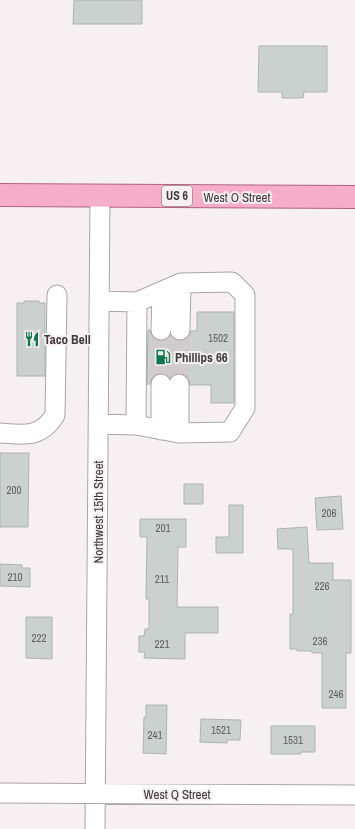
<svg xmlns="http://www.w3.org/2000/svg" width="355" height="829" font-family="'Archivo Narrow',sans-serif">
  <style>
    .building { fill: #cbd1ce; stroke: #aeb3b0 }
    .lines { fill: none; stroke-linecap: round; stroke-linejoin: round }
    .minor-tunnel { stroke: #d2cbcd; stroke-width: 19; stroke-dasharray: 19 10; stroke-linecap: butt }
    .minor-casing { stroke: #aba4a6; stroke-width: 21 }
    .major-casing { stroke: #b1617e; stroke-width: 24 }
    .minor { stroke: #fff; stroke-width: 19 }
    .major { stroke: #f6adc8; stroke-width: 22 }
    .labels { text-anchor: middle; stroke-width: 4; stroke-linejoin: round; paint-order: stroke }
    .number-label { font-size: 11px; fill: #605f5f }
    .shield { fill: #f7f0f2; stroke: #747071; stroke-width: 1 }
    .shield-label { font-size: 12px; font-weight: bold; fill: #3c393a }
    .street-label { font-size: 13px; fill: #3c393a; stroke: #f7f0f2 }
    .poi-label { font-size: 13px; font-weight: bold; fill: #3c393a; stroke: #f7f0f2; text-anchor: start }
  </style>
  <rect width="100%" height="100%" fill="#f7f0f2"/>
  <path class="building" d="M74 0H142V24H73Z
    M259 46H327V92H304L303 98H282V92H258Z
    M24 301H39V303H45V376H17V303H24Z
    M197 312H234V403H211V385H190L188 378 184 374 179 373 174 374 170 378 166 374 161 373 156 374 152 378 150 384H147L148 330H150L151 335 155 339 160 341 166 340 170 335 175 340 179 341 185 340 189 336 191 331H197Z
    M0 453H29L28 527H0Z
    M184 484H203V504H184Z
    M341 496 343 529 317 530 315 498Z
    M229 505H243V553H216V537H229Z
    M140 519H186V547H178L177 607H218V633H185V659L144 658 145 652H139V636H144L145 629H149V599H146L147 537H140Z
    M307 527 309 563H333V580H351V653H346V708H322V653H312V651H297V649H290V614H293V549H278L277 529Z
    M0 564 22 565V568H30V587L0 586Z
    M26 617H52V659L26 658Z
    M146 705H167L166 754 143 753 144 717H146Z
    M201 719 241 720 240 740H227V743L200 742Z
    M271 726H315V752H301V754H271Z"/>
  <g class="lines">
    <path class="minor-tunnel" d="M161 330V384
      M179 384 180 330"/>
    <g class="minor-casing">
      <path id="minor" d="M99 301 137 302 136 425
        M137 302 181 283 180 330
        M161 330 162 292
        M98 424 136 425 179 433V384
        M161 430V384
        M0 433C24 435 41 438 55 415L57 295
        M179 433 230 432 245 408V295L232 282 181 283
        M0 793 355 795
        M95 829 100 196"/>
    </g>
    <g class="major-casing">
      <path id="major" d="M0 195 355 197"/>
    </g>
    <use href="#minor" class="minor"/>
    <use href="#major" class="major"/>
  </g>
  <defs>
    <g id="restaurant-bare" transform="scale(1.2)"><path d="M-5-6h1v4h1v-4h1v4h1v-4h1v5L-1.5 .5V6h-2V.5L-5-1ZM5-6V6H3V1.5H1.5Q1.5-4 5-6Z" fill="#10764e" stroke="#f7f0f2" stroke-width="2.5" paint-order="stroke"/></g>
    <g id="fuel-bare" transform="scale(1.2)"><path d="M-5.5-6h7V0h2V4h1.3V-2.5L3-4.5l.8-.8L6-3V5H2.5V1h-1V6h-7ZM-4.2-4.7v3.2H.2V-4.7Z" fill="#10764e" stroke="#f7f0f2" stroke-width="2.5" paint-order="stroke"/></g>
  </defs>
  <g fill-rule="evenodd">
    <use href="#restaurant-bare" x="32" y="339"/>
    <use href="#fuel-bare" x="163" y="357"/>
  </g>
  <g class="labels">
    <g class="number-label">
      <text x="218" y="342">1502</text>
      <text x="14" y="494">200</text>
      <text x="329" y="517">206</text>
      <text x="163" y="532">201</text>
      <text x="15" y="581">210</text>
      <text x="162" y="583">211</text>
      <text x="322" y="590">226</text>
      <text x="39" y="642">222</text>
      <text x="320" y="645">236</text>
      <text x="162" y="648">221</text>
      <text x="336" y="698">246</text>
      <text x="221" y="734">1521</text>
      <text x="155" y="739">241</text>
      <text x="293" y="744">1531</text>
    </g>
    <rect class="shield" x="162" y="186" width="30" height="20" rx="3"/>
    <g class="shield-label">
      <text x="177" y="200">US 6</text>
    </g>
    <g class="street-label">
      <text x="237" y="202">West O Street</text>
      <text transform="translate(98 512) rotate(-90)" y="5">Northwest 15th Street</text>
      <text x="177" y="799">West Q Street</text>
    </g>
    <g class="poi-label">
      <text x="44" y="344">Taco Bell</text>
      <text x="175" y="362">Phillips 66</text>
    </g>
  </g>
</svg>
